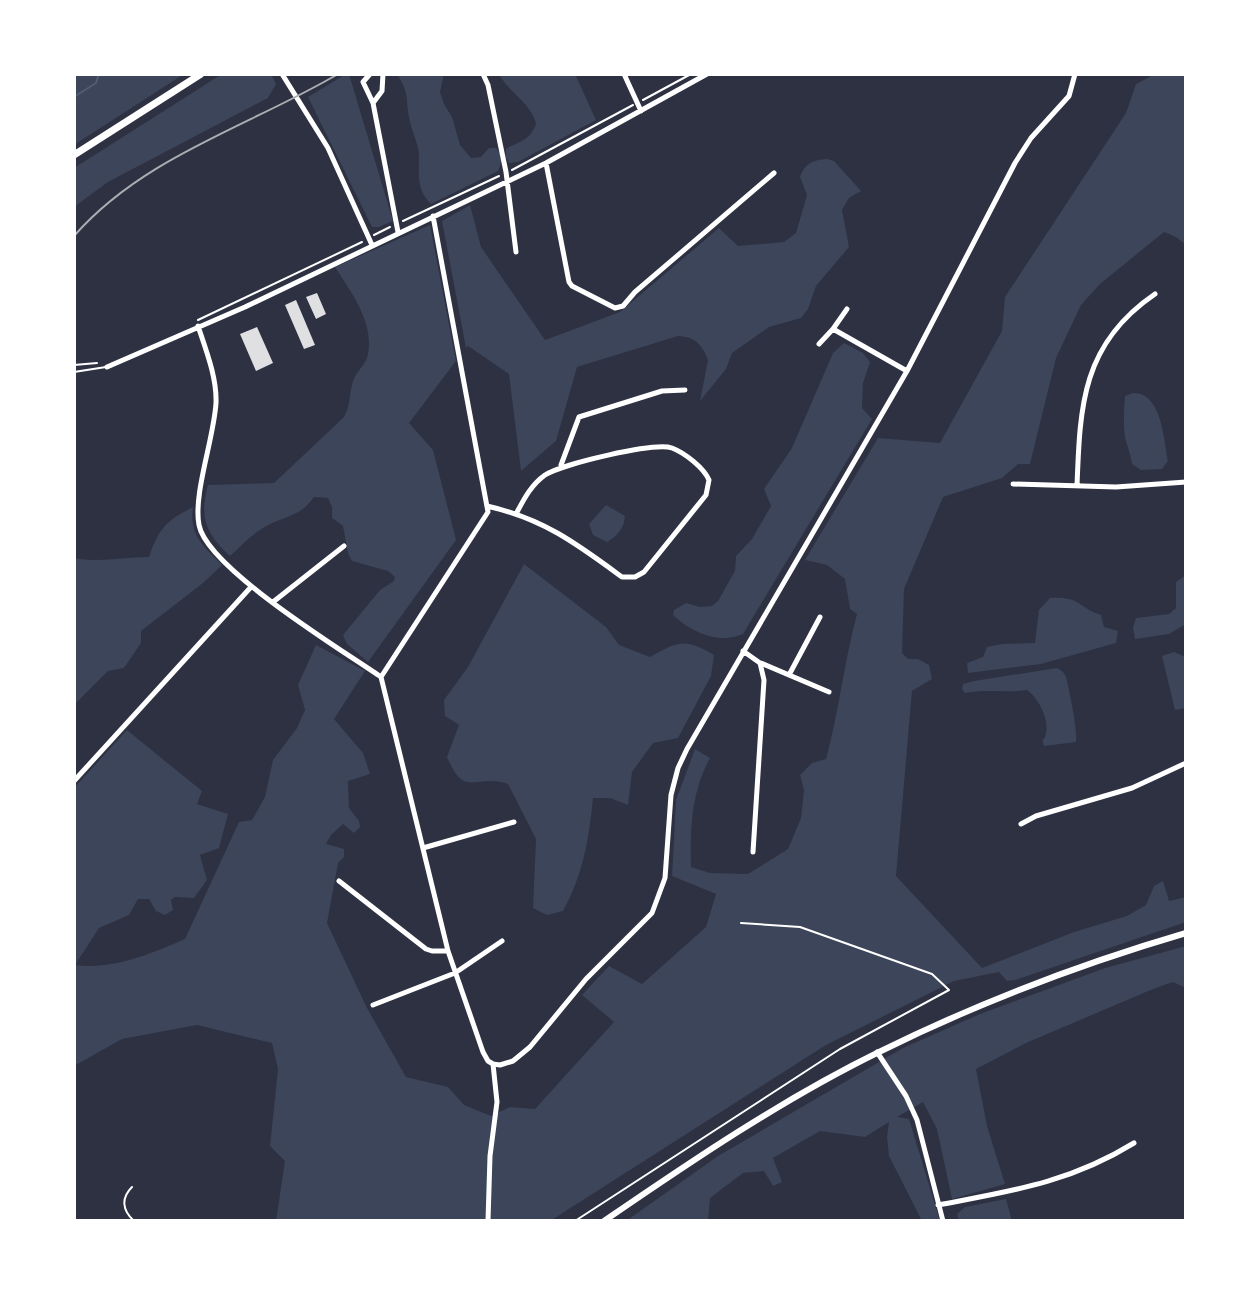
<svg xmlns="http://www.w3.org/2000/svg" width="1260" height="1295" font-family="Ubuntu,sans-serif">
  <style>
    .green { fill: #3c4559 }
    .lines { fill: none; stroke-linecap: round; stroke-linejoin: round }
    .stream { stroke: #4f5d75; stroke-width: 2 }
    .building { fill: #e0e0e3 }
    .path { stroke: #fff; stroke-width: 2 }
    .service { stroke: #fff; stroke-width: 2 }
    .minor { stroke: #fff; stroke-width: 5 }
    .tertiary { stroke: #fff; stroke-width: 6 }
    .secondary { stroke: #fff; stroke-width: 7 }
    .rail { stroke: #abadb3; stroke-width: 2 }
  </style>
  <rect width="100%" height="100%" fill="#2d3142"/>
  <path class="green" d="M74 74H184L74 145Z
    M222 74H271L276 84 268 98 108 182 74 207V168Z
    M346 74H349L393 221 379 227H372L308 97Z
    M397 74H444L440 92 444 104 452 117 460 145 471 158 481 157 489 148H496C503 156 502 162 498 171L431 204C416 190 419 173 419 155 418 142 411 130 409 117 405 96 410 95 397 74Z
    M499 74H575L596 120 518 162 509 163 506 157V149C519 141 530 141 536 124 532 104 509 93 499 74Z
    M1155 74H1186V245L1176 237 1164 232 1100 284 1081 305 1056 358 1030 464H1018L1002 478 943 497 904 589 902 653 908 659H918L929 665 932 679 912 691 896 876 982 968 1074 932 1127 916 1146 905 1154 886 1163 881 1169 901 1186 897V922L1015 980 1007 981 999 972 954 981 826 1045 550 1221H276L285 1161 270 1146 278 1069 272 1043 197 1025 122 1039 74 1066V788L127 730 202 791 197 804 228 814 219 848 200 855 207 880 194 898 175 897 171 900 173 910 165 915 156 911 149 899H138L129 915 99 928 75 965C113 970 150 954 185 939L239 822 252 820 265 797 273 760 297 728 305 710 298 685 316 645 365 671 334 719 363 753 370 774 348 781 349 808 359 821 360 827 354 833 343 824 331 835 326 844 344 849V857L338 863 327 923 367 1008 406 1077 448 1087 464 1105 491 1116 510 1107 535 1109 614 1022 582 995 609 966 642 984 706 927 716 894 672 876 676 800 695 749 710 758C691 792 690 830 691 867L710 873 748 874 788 849 801 818 804 790 800 775 812 763 826 759C839 711 844 662 857 614L850 609 845 579 827 565 805 560 878 438 940 443 1002 331 1005 297 1126 113 1136 84Z
    M827 159 834 161 861 191 849 198 842 210 849 247 816 286 808 309 801 318 769 327 732 353 726 369 700 401 708 360C702 345 696 337 678 336L577 367 556 441 521 471 509 374 468 346 466 348 442 221 470 205 481 247 545 340 620 312 719 228 738 246 784 242 796 233 807 195 800 177C805 163 813 160 827 159Z
    M430 225 456 361 409 423 433 450 456 540 368 662 347 644 343 635 380 590 394 581 395 577 388 571 352 561 348 553 343 526 332 518V507L328 498 314 497C299 519 282 515 260 530 249 537 239 548 230 556 206 535 199 517 208 485L274 483 344 417C351 405 349 393 353 381 356 371 367 364 368 354 374 322 351 292 335 267Z
    M844 343 863 353 870 362 863 383 862 408 872 419 743 634C719 645 691 632 673 615L674 610 686 603 700 607 712 606 718 601 735 571 736 556 752 539 771 506 764 489 792 448 833 353Z
    M1133 393C1162 392 1164 441 1168 461L1162 469 1141 470 1132 464C1131 454 1127 447 1125 437 1123 425 1124 408 1125 396Z
    M606 505 625 516C624 529 617 536 607 542L593 535 589 524Z
    M193 507C189 535 203 546 222 565L203 583 141 631V643L124 668 108 671 74 705V558C99 563 123 557 149 557 159 528 166 521 193 507Z
    M524 564 606 627 619 645 650 657C678 641 685 638 714 655L711 676 678 738 653 743 632 772 628 805 610 798H593C589 839 583 875 563 911L547 915 533 908 536 839 508 784C475 773 465 800 447 757L459 725 445 716 444 700 468 667Z
    M1186 575V624L1169 634 1135 639 1133 628 1136 618 1169 614 1176 608V582Z
    M1050 598C1081 596 1077 607 1101 615L1104 627 1118 631 1116 643 1041 664 968 673 967 663 983 657 987 647 1002 644 1035 643 1039 610Z
    M1174 652 1186 657V708L1175 710 1162 656Z
    M1057 668C1062 671 1063 671 1066 677 1069 688 1078 732 1076 742L1044 746C1041 733 1043 746 1046 733 1049 719 1039 699 1027 690 1006 693 987 689 965 693L962 689 963 684 974 681Z
    M1186 946V988L1173 982 1153 989 1026 1043 976 1069 987 1126 1005 1184 952 1199 937 1129 923 1102 897 1117 909 1119 940 1221H922L889 1156 887 1137 889 1122 865 1137 820 1131 773 1158 782 1182 773 1186 764 1171 743 1173 710 1198 708 1221H626L718 1156 903 1048 980 1014 1105 968Z
    M1006 1199 1012 1221H959L957 1214 965 1207Z"/>
  <g class="lines">
    <path class="stream" d="M74 97 96 83 99 74"/>
  </g>
  <path class="building" d="M317 293 326 314 316 319 306 297Z
    M296 300 315 345 304 349 285 305Z
    M257 327 273 363 256 371 240 334Z"/>
  <g class="lines">
    <path class="path" d="M643 100 691 74
      M512 170 633 105
      M403 221 499 176
      M374 235 390 227
      M198 320 362 242
      M74 365 97 363
      M575 1221 840 1049 949 990 932 974 800 927 741 923"/>
    <path class="service" d="M74 372 106 367
      M132 1187C121 1198 122 1210 134 1221"/>
    <path class="minor" d="M282 74 328 148 372 245
      M370 74 363 82 373 103 398 232
      M483 74 488 85 506 172 516 252
      M624 74 641 111
      M373 103 382 91 383 74
      M546 163 569 282 572 286 615 308 623 306 635 292 774 173
      M847 309 833 329 907 371
      M198 326C206 350 217 378 216 403 214 438 193 494 199 525 207 568 342 650 381 677L448 951 483 1052 488 1061 493 1064
      M819 344 833 329
      M107 367 245 307 546 163 707 74
      M561 465 579 417 662 391 685 390
      M1013 484 1116 487 1186 482
      M1077 486C1080 405 1082 344 1155 294
      M487 506C544 519 577 544 622 577H635L644 572 706 495 709 480C704 468 685 453 672 448 654 442 562 464 545 475 531 485 524 499 516 514
      M273 602 344 546
      M743 651 760 663 764 680 753 852
      M761 663 829 692
      M789 675 820 617
      M381 677 488 512 433 216
      M74 781 251 587
      M1021 824 1036 816 1132 788 1186 763
      M423 848 514 822
      M339 881 426 949 432 951H448
      M373 1005 455 973 502 941
      M877 1052 906 1096 917 1120 943 1221
      M493 1064 500 1065 513 1061 530 1047 586 979 652 913 665 878 671 795 678 768 687 749 907 371 1015 163 1031 138 1069 96 1075 74
      M938 1205C1011 1191 1069 1183 1134 1143
      M488 1221 490 1156 497 1102 493 1064"/>
    <path class="tertiary" d="M604 1221C693 1160 783 1099 879 1052 978 1003 1080 964 1186 933"/>
    <path class="secondary" d="M74 155 201 74"/>
    <path class="rail" d="M74 236C144 156 250 126 338 74"/>
  </g>
  <rect width="1260" height="1295" fill="none" stroke="#ffffff" stroke-width="152"/>
</svg>
